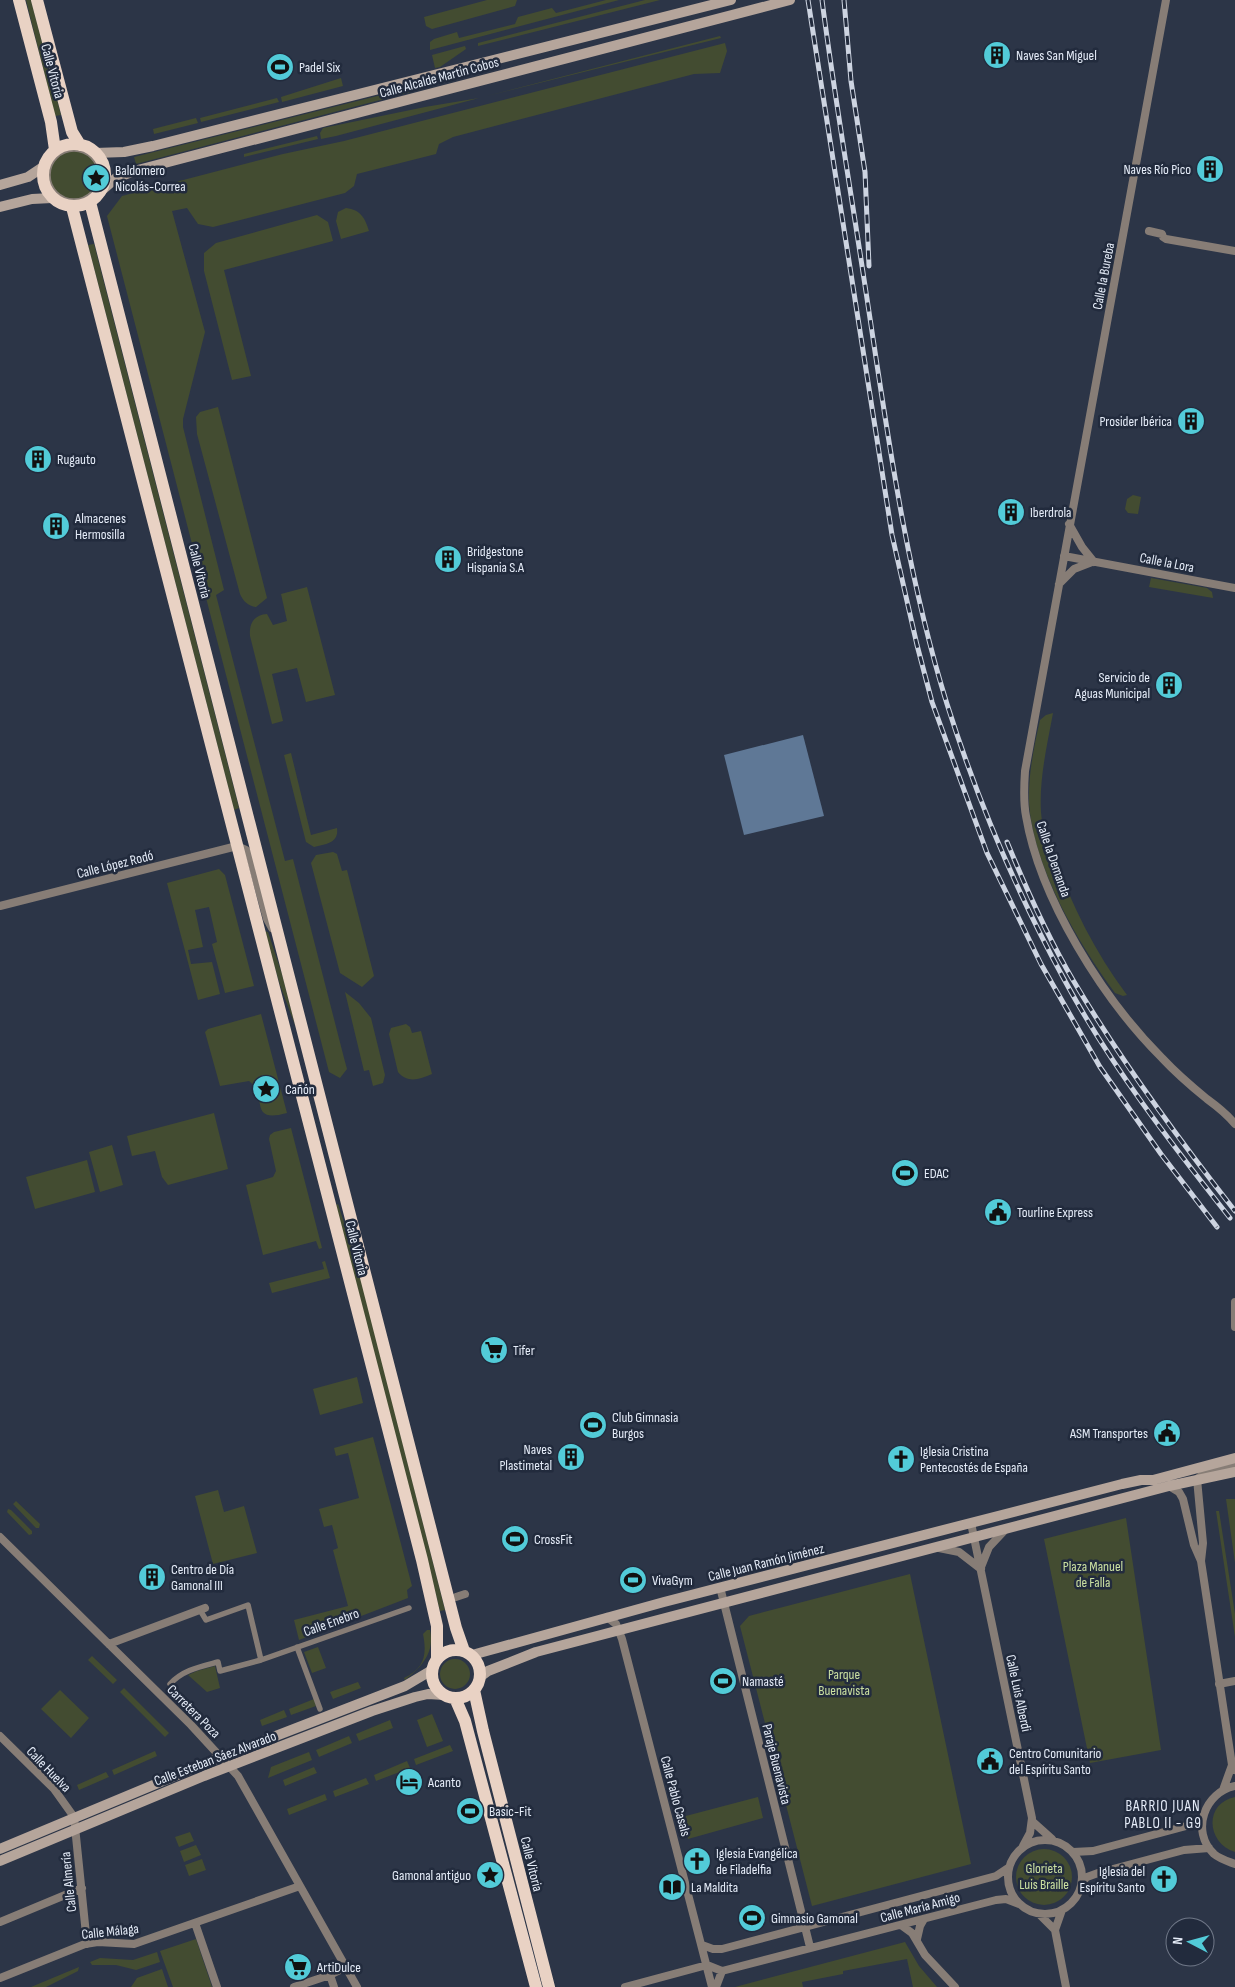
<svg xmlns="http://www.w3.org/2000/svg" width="1235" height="1987" font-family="'Sofia Sans Condensed',sans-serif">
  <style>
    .green { fill: #434c31 }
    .water { fill: #5f7896 }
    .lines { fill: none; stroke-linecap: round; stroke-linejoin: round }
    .pedestrian { stroke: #877d76; stroke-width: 5.5 }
    .minor { stroke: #877d76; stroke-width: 8 }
    .secondary { stroke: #b5a59b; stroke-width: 10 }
    .trunk { stroke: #e9d2c4; stroke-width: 12 }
    .rail-casing { stroke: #cdd4e1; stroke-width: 5 }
    .rail { stroke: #222b3d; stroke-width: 3; stroke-dasharray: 9; stroke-linecap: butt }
    .labels { text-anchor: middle; stroke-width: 5; stroke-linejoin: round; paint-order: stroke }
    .poi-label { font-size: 14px; fill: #e5ecf8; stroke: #222b3d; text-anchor: start }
    .street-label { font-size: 14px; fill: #e5ecf8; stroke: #222b3d }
    .park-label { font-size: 14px; fill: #cbe0a1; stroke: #222b3d }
    .neighbourhood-label { font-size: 15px; letter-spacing: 1px; fill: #e5ecf8; stroke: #222b3d }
  </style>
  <rect width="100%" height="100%" fill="#2c3547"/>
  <path class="green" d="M26 0H31L61 115 55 116Z
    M487 0H517L515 6 432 29 426 26 424 17Z
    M606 0H619L430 50V42L434 39 457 32 459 38 515 24 518 17 552 8 556 13Z
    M645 0H660L478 46V43Z
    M720 36 721 38 487 96Z
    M725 43 727 51 720 73 694 74 453 137 439 144 436 154 357 174 354 186 345 193 213 227 198 224 187 208 172 211 205 332 183 419V427L224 590 216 595 285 861 293 859 344 1058 347 1069 340 1078 329 1072 107 216 122 196 283 154 344 141Z
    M465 46 466 49 440 67 435 68 432 55Z
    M341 78 343 86 282 102 281 97Z
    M421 85 422 89 136 164 134 157Z
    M277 98 279 102 201 122 200 118Z
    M479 98 336 136 321 139 320 133 323 128 425 107Z
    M196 118 198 123 154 134 153 129Z
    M317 136 318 139 244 157V154Z
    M50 175a24 24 0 1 1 48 0a24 24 0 1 1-48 0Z
    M346 208C361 210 365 218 369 231L341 239 336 221 338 212Z
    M317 215 328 222 333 241 224 270 251 376 232 380 204 271V253L216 243Z
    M94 244 239 808 234 810 88 245Z
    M218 407 267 598 256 607C248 606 243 601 240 594L197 434 196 417 200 412Z
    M1133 495 1141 497 1138 514 1128 513 1125 509 1127 499Z
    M1151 578 1207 588 1212 592 1213 598 1149 587Z
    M307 587 335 695 306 702 297 668 272 674 283 721 272 724 250 636C249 623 254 615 267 614L273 625 287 621 281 594Z
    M1053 713C1047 746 1039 779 1041 812 1042 828 1048 842 1054 856 1072 906 1095 952 1127 995L1123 996 1115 993C1078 943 1033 866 1029 803 1028 775 1034 747 1040 720L1046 715Z
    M291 753 311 835 337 828C339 843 326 844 314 847L306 842 284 755Z
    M333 852 337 854 342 871 347 870 374 976 362 987 340 973 311 863 316 855Z
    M219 869 225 875 254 986 225 993 212 944 217 942 209 907 195 910 203 947 188 950 191 964 212 962 220 994 198 1000 167 883Z
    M264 931 268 932 282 974 296 1028 280 985Z
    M345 992 359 1003 371 1018 385 1075 383 1083 373 1086 369 1070 364 1071Z
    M261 1014 287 1113C247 1124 269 1096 249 1081L220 1086 205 1032 208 1029Z
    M406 1024 410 1027 412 1033 421 1031 432 1074C420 1079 408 1084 398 1072L389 1034 391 1028Z
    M214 1113 228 1169 168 1185 162 1177 155 1151 132 1156 127 1136Z
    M291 1128 322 1248 319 1249 316 1241 263 1255 246 1185 273 1177 276 1171 269 1139 270 1135 274 1132Z
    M112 1145 123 1185 100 1192 89 1152Z
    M87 1160 95 1192 35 1209 26 1177Z
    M338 1204 357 1263 445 1610 440 1611 336 1205Z
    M325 1261 330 1278 272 1293 269 1283 324 1269 322 1262Z
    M357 1377 363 1403 320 1415 313 1389Z
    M373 1437 412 1586 407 1590 408 1598 299 1640 294 1620 348 1606 333 1550 338 1548 332 1525 324 1527 319 1509 359 1498 348 1453 336 1456 334 1448Z
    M218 1490 224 1512 244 1506 257 1553 213 1564 195 1496Z
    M1226 1499H1235V1563Z
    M16 1501 40 1524 39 1528H36L13 1504Z
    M8 1509 11 1510 32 1531V1534L29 1535 7 1512Z
    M1216 1511H1219L1235 1614V1637Z
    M1126 1518 1161 1750 1090 1763 1044 1539Z
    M910 1574 971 1864 812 1906 740 1626 749 1616Z
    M427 1630H430C435 1652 422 1667 405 1680L404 1678C425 1668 427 1654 423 1634Z
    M318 1647 326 1668 312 1673 304 1652Z
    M92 1656 117 1680 113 1684 88 1660Z
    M440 1674a15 15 0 1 1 30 0a15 15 0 1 1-30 0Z
    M215 1666 220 1688 207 1692 188 1675 197 1671Z
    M358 1682 361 1688 333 1699 330 1692Z
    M124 1688 169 1733 165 1737 120 1692Z
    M60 1690 89 1718 71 1738 41 1709Z
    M314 1699 316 1706 291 1715 289 1709Z
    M284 1710 287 1717 262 1726 260 1720Z
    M432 1714 443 1741 427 1747 417 1720Z
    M390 1720 393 1728 359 1741 356 1734Z
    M349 1736 352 1743 319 1757 316 1750Z
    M450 1745 453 1751 416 1765 414 1759Z
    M155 1751 157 1756 114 1775 112 1770Z
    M309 1752 312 1760 268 1778 271 1767Z
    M407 1761 410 1768 376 1781 374 1775Z
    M314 1767 317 1773 285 1786 283 1780Z
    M106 1772 109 1777 79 1790 77 1785Z
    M366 1778 369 1784 335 1797 333 1791Z
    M325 1794 327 1800 289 1815 287 1809Z
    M758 1797 763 1818 688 1839 682 1817Z
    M1235 1797V1852C1206 1843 1204 1803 1235 1797Z
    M190 1832 194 1841 179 1847 175 1837Z
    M196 1845 201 1855 184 1862 180 1851Z
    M1016 1877a28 28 0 1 1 56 0a28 28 0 1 1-56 0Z
    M202 1859 206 1870 189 1876 185 1865Z
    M196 1939 212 1987H173L160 1951Z
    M905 1942 919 1966 937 1987H913L907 1959 843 1971V1974L802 1982 803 1987H735Z
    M157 1952 160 1962 136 1970 116 1965H92L90 1962 100 1958 133 1960Z
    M79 1967 78 1971 46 1987H31Z
    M162 1969 168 1987H131L137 1978Z"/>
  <path class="water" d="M803 735 824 816 744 835 724 755Z"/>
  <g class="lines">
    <path class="pedestrian" d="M48 175a26 26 0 1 1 52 0a26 26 0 1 1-52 0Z
      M200 1610 206 1620 248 1605 261 1660
      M297 1647 320 1709
      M170 1684C183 1670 199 1667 218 1662L220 1671 261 1660 409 1608"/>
    <path class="minor" d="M1166 0 1025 771C1024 786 1023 801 1026 816 1040 899 1103 999 1162 1058 1176 1073 1191 1086 1207 1099 1218 1107 1226 1113 1235 1124
      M1149 231 1162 234 1163 237 1166 239 1235 251
      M1069 524 1082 547 1094 562
      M1064 556 1235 588
      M1059 584 1074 569 1092 562
      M0 906 237 846 246 850 250 857 267 919 272 928
      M1235 1302V1327
      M1169 1486 1179 1492 1183 1499 1194 1545 1201 1561 1232 1765 1235 1770
      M971 1523 1032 1818 1030 1833 1023 1846
      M0 1537 191 1725 238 1776 357 1987
      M939 1548 959 1552 981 1569
      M1201 1561 1203 1543 1197 1479 1205 1473 1235 1465
      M981 1567 989 1547 1004 1531
      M720 1587 810 1947
      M456 1597 465 1594
      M607 1617 616 1624 622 1639 712 1987
      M109 1644 205 1608
      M1219 1684 1235 1681
      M0 1736 54 1789 74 1817 87 1944
      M1235 1786C1205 1792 1190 1831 1214 1854 1220 1859 1227 1861 1235 1864
      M1223 1790 1232 1765
      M1033 1822 1052 1839
      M1008 1877a37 37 0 1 1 74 0a37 37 0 1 1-74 0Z
      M1073 1852 1093 1851 1190 1825 1202 1820
      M1082 1882 1087 1877 1098 1873 1184 1850 1209 1848
      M1062 1910 1055 1930 1066 1987
      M1039 1914 1055 1930
      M0 1922 82 1888
      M195 1923 217 1987
      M901 1925 912 1933 925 1955 955 1987
      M917 1939 920 1926 924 1919
      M702 1945 713 1949H722L996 1876 1008 1868
      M330 1975 334 1987
      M0 1978 85 1944 98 1942 134 1944 300 1886
      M294 1987 330 1975 346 1967
      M625 1987 707 1965 722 1971 996 1900 1006 1899 1019 1904
      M716 1987 722 1971"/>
    <path class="secondary" d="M95 153 124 152 153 146 731 0
      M0 185 28 177 43 167
      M100 192 116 178 134 171 790 0
      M0 207 32 199 52 198
      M472 1655 664 1602 1122 1484 1141 1480H1153L1235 1458
      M480 1677 488 1671 536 1652 1169 1486 1235 1472
      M0 1849 206 1763 405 1686 432 1670
      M0 1861 204 1776 372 1711 415 1697 428 1694 444 1695"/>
    <path class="trunk" d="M19 0 51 122 55 150
      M37 0 72 132 80 145
      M43 175a31 31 0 1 1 62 0a31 31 0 1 1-62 0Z
      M90 202 456 1628 464 1651
      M72 207 422 1560 437 1626V1658
      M432 1674a24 24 0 1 1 48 0a24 24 0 1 1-48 0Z
      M474 1690 483 1731 549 1987
      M455 1698 465 1721 536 1987"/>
    <g class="rail-casing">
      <path id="rail" d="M808 0 892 535 917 645 932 702 987 853 1041 964 1100 1067 1161 1154 1217 1227
        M822 0C834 93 850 186 864 279 886 421 904 566 947 704 977 799 1017 893 1065 981 1111 1066 1170 1142 1230 1218
        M844 0 851 81 865 172 869 266
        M1007 842C1026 888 1047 936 1073 980 1121 1061 1177 1137 1235 1211"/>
    </g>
    <use href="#rail" class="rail"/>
  </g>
  <defs>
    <g id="building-disc" transform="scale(1.4375)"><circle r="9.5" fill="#52cbd8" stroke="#222b3d"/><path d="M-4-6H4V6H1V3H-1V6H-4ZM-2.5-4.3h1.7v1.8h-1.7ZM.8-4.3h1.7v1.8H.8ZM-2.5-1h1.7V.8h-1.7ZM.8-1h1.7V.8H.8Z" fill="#111"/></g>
    <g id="stadium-disc" transform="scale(1.4375)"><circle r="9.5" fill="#52cbd8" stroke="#222b3d"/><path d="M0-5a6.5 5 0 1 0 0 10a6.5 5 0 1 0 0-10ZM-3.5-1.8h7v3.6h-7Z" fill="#111"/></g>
    <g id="sight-disc" transform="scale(1.4375)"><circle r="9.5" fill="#52cbd8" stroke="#222b3d"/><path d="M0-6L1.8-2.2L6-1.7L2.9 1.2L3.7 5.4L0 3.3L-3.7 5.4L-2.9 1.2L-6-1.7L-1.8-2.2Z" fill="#111"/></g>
    <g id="civic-disc" transform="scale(1.4375)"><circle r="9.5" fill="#52cbd8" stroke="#222b3d"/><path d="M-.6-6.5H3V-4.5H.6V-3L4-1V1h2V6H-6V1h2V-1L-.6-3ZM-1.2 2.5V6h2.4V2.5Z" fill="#111"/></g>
    <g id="supermarket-disc" transform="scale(1.4375)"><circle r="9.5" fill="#52cbd8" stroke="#222b3d"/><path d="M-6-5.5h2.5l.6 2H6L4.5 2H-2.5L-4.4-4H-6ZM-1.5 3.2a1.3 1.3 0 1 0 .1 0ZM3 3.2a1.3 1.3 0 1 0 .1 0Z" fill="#111"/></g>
    <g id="church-disc" transform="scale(1.4375)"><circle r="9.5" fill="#52cbd8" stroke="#222b3d"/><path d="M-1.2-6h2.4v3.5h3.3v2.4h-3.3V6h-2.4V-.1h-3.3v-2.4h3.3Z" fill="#111"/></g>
    <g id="hotel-disc" transform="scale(1.4375)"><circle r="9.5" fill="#52cbd8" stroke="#222b3d"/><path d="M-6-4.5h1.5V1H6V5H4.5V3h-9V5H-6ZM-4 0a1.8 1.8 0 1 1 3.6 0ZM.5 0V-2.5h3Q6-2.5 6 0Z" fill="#111"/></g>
    <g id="library-disc" transform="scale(1.4375)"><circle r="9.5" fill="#52cbd8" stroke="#222b3d"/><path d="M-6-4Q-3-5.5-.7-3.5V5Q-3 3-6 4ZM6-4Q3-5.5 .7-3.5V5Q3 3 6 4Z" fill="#111"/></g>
  </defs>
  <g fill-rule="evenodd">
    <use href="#building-disc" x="997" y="55"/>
    <use href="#stadium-disc" x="280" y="67"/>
    <use href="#building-disc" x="1210" y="169"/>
    <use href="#sight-disc" x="96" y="178"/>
    <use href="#building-disc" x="1191" y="421"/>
    <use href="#building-disc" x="38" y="459"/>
    <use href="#building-disc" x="1011" y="512"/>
    <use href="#building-disc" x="56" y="526"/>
    <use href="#building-disc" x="448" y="559"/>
    <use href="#building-disc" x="1169" y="685"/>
    <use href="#sight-disc" x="266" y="1089"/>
    <use href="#stadium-disc" x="905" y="1173"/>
    <use href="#civic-disc" x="998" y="1212"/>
    <use href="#supermarket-disc" x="494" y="1350"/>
    <use href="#stadium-disc" x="593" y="1425"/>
    <use href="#civic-disc" x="1167" y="1433"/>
    <use href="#building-disc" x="571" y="1457"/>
    <use href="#church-disc" x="901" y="1459"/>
    <use href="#stadium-disc" x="515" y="1539"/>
    <use href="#building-disc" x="152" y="1577"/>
    <use href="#stadium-disc" x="633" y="1580"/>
    <use href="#stadium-disc" x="723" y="1681"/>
    <use href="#civic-disc" x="990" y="1761"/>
    <use href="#hotel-disc" x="409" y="1782"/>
    <use href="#stadium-disc" x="470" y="1811"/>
    <use href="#church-disc" x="697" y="1861"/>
    <use href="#sight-disc" x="490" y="1875"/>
    <use href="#church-disc" x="1164" y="1879"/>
    <use href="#library-disc" x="672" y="1887"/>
    <use href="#stadium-disc" x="752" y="1918"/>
    <use href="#supermarket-disc" x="298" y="1967"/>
  </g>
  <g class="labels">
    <g class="poi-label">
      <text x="1016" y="60">Naves San Miguel</text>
      <text x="299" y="72">Padel Six</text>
      <text x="1191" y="174" text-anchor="end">Naves Río Pico</text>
      <text x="115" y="175">Baldomero<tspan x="115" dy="16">Nicolás-Correa</tspan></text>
      <text x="1172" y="426" text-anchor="end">Prosider Ibérica</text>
      <text x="57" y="464">Rugauto</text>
      <text x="1030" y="517">Iberdrola</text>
      <text x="75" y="523">Almacenes<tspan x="75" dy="16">Hermosilla</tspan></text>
      <text x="467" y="556">Bridgestone<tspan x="467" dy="16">Hispania S.A</tspan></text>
      <text x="1150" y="682" text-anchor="end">Servicio de<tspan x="1150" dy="16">Aguas Municipal</tspan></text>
      <text x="285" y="1094">Cañón</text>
      <text x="924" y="1178">EDAC</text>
      <text x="1017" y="1217">Tourline Express</text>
      <text x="513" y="1355">Tifer</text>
      <text x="612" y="1422">Club Gimnasia<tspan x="612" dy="16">Burgos</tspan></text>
      <text x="1148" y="1438" text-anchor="end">ASM Transportes</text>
      <text x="552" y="1454" text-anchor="end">Naves<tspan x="552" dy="16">Plastimetal</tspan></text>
      <text x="920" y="1456">Iglesia Cristina<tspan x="920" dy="16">Pentecostés de España</tspan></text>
      <text x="534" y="1544">CrossFit</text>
      <text x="171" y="1574">Centro de Día<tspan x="171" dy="16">Gamonal III</tspan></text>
      <text x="652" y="1585">VivaGym</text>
      <text x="742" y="1686">Namasté</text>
      <text x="1009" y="1758">Centro Comunitario<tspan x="1009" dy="16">del Espíritu Santo</tspan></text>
      <text x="428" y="1787">Acanto</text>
      <text x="489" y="1816">Basic-Fit</text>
      <text x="716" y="1858">Iglesia Evangélica<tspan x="716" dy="16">de Filadelfia</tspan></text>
      <text x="1145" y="1876" text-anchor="end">Iglesia del<tspan x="1145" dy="16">Espíritu Santo</tspan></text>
      <text x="471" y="1880" text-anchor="end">Gamonal antiguo</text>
      <text x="691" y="1892">La Maldita</text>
      <text x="771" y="1923">Gimnasio Gamonal</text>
      <text x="317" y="1972">ArtiDulce</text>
    </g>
    <g class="street-label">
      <text transform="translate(53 71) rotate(75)" y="5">Calle Vitoria</text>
      <text transform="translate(439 77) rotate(-15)" y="5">Calle Alcalde Martín Cobos</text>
      <text transform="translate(1103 276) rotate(-79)" y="5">Calle la Bureba</text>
      <text transform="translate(1167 562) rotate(11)" y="5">Calle la Lora</text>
      <text transform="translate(200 571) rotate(76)" y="5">Calle Vitoria</text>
      <text transform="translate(1054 859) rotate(71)" y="5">Calle la Demanda</text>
      <text transform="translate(115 864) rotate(-14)" y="5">Calle López Rodó</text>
      <text transform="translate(357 1248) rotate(76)" y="5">Calle Vitoria</text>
      <text transform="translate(766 1562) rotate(-14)" y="5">Calle Juan Ramón Jiménez</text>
      <text transform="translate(331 1622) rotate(-20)" y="5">Calle Enebro</text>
      <text transform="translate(1019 1693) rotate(78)" y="5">Calle Luis Alberdi</text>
      <text transform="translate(194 1711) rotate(45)" y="5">Carretera Poza</text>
      <text transform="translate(215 1758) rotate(-21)" y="5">Calle Esteban Sáez Alvarado</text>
      <text transform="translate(777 1764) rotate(76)" y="5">Paraje Buenavista</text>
      <text transform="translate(49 1769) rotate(46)" y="5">Calle Huelva</text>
      <text transform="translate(676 1796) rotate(75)" y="5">Calle Pablo Casals</text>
      <text transform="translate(532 1864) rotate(76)" y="5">Calle Vitoria</text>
      <text transform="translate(68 1882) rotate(-96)" y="5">Calle Almería</text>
      <text transform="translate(920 1907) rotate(-15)" y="5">Calle María Amigo</text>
      <text transform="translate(110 1931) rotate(-6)" y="5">Calle Málaga</text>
    </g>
    <g class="park-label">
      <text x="1093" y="1571">Plaza Manuel<tspan x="1093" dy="16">de Falla</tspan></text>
      <text x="844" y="1679">Parque<tspan x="844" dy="16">Buenavista</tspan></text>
      <text x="1044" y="1873">Glorieta<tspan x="1044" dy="16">Luis Braille</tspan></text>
    </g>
    <g class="neighbourhood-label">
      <text x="1163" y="1811">BARRIO JUAN<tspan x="1163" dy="17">PABLO II - G9</tspan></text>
    </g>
  </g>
  <g transform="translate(1190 1942) rotate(276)"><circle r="24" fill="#222b3d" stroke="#707888"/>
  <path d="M0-4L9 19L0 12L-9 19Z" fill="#52cbd8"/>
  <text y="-8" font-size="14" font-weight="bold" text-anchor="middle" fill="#e5ecf8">N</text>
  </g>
</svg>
